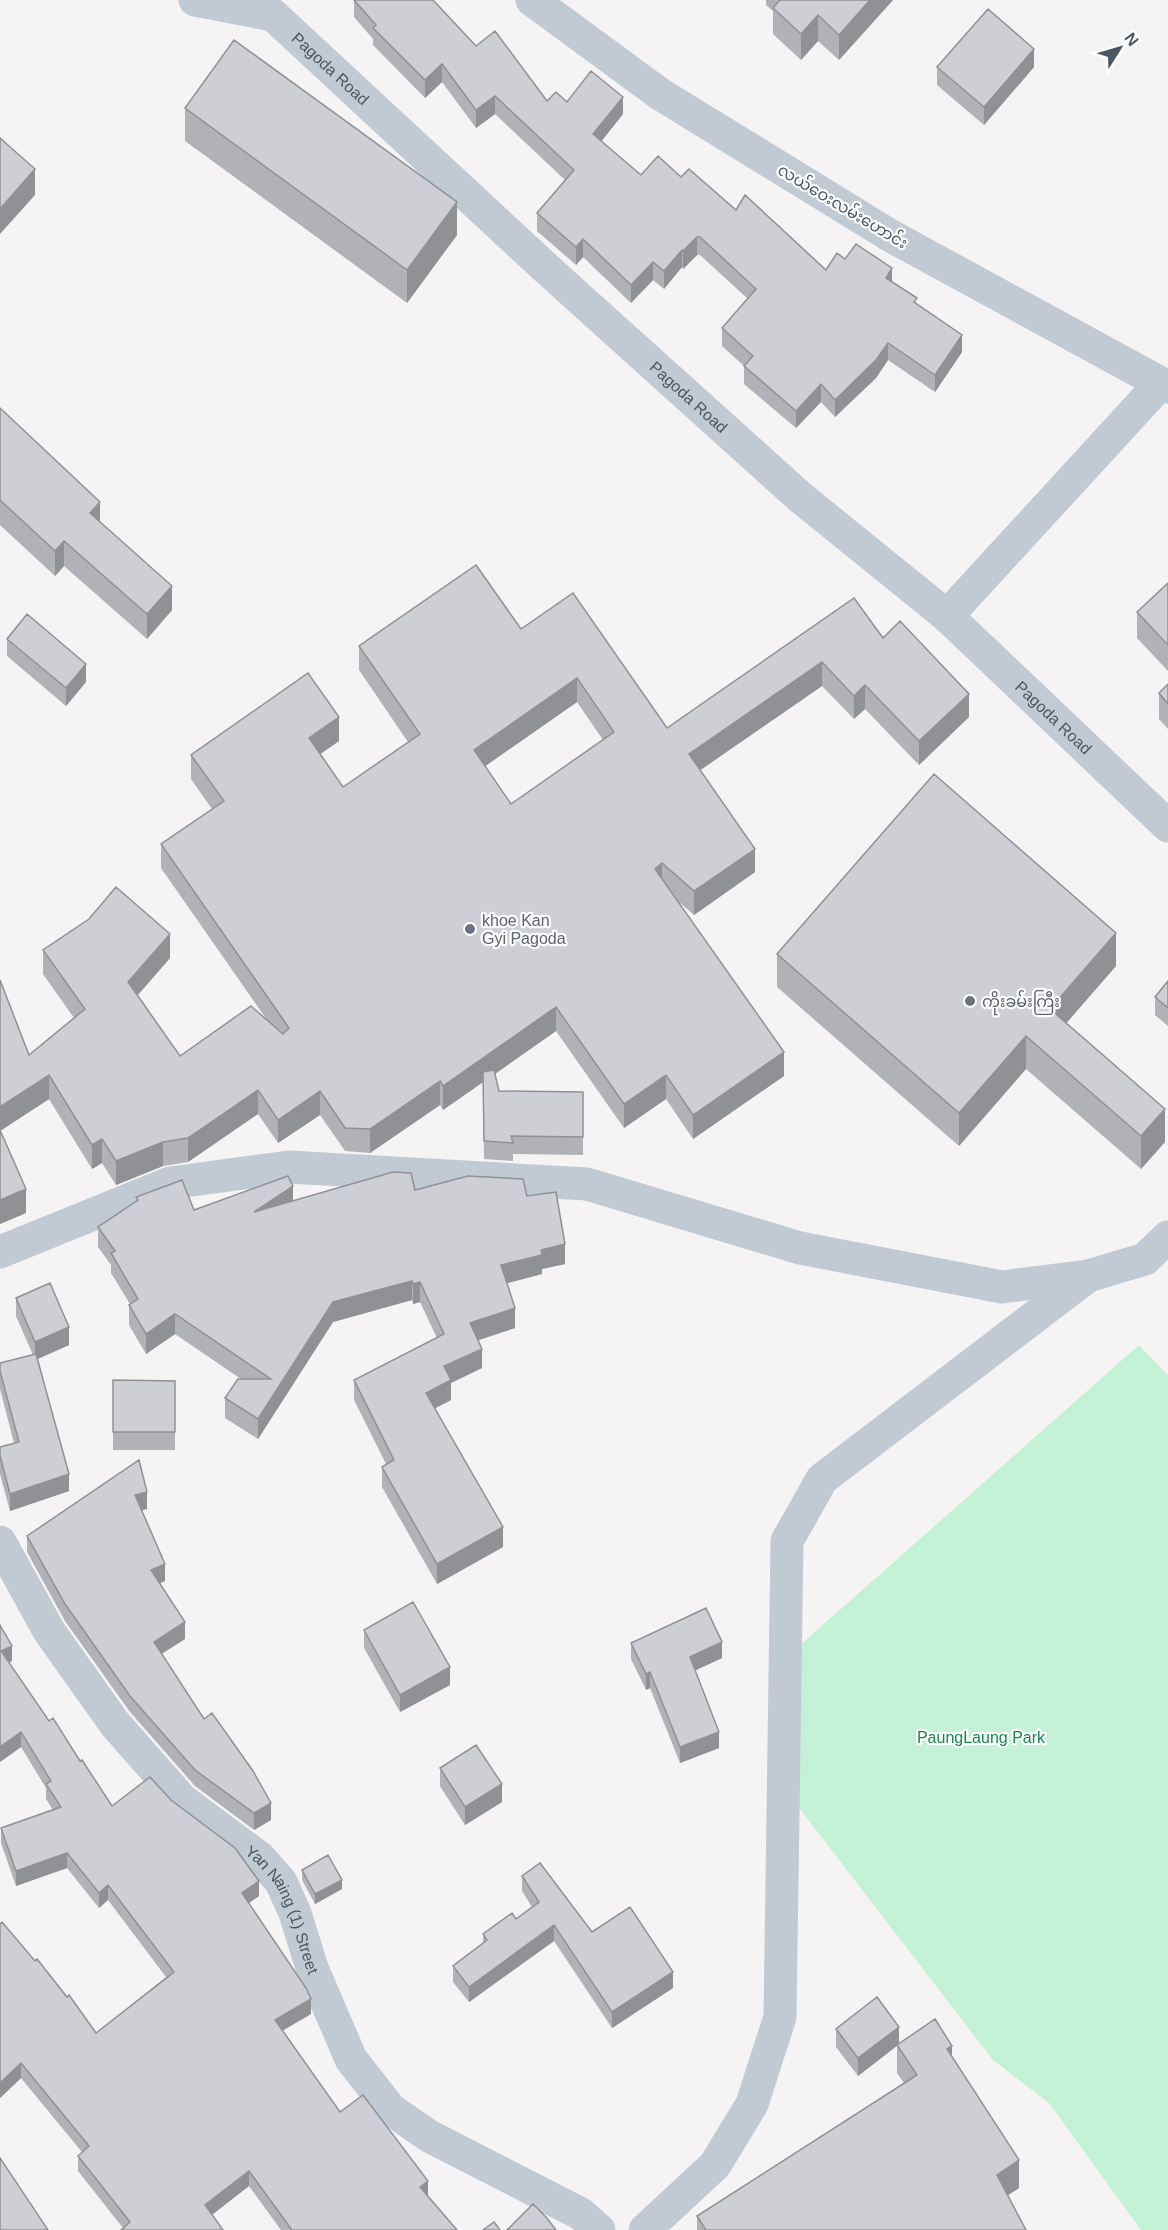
<svg xmlns="http://www.w3.org/2000/svg" width="1168" height="2230" font-family="Helvetica,'Noto Sans Myanmar',sans-serif">
  <style>
    .green { fill: #c3f1d5 }
    .lines { fill: none; stroke-linecap: round; stroke-linejoin: round }
    .minor { stroke: #c1cad2; stroke-width: 33 }
    .tertiary { stroke: #c1cad2; stroke-width: 33 }
    .wall { fill: #b0b2b7; fill-rule: evenodd }
    .shaded-wall { fill: #909195 }
    .building { fill: #cdcfd5; stroke: #909195; stroke-width: 1.5; fill-rule: evenodd }
    .worship-dot { fill: #6b7280; stroke: #fff; stroke-width: 2 }
    .labels { text-anchor: middle; stroke-width: 4.5; stroke-linejoin: round; paint-order: stroke }
    .street-label { font-size: 16px; fill: #4a5661; stroke: #fff }
    .worship-label { font-size: 16px; fill: #5b616d; stroke: #fff; text-anchor: start }
    .park-label { font-size: 16px; fill: #17864f; stroke: #fff }
  </style>
  <rect width="100%" height="100%" fill="#f5f3f3"/>
  <path class="green" d="M1139 1345 1168 1375V2230H1141L1049 2103 993 2060 790 1796V1654Z"/>
  <g class="lines">
    <g class="minor">
      <path id="s1" d="M195 0 273 15 548 270 800 497 947 616 1168 826"/>
      <path d="M947 616 1160 384"/>
      <path d="M0 1252 170 1183 289 1167 587 1184 800 1248 1002 1287 1088 1276 1145 1259 1168 1237"/>
      <path id="s2" d="M0 1542 49 1631 115 1724 182 1800 260 1858 281 1882 295 1913 312 1968 351 2059 390 2109 429 2136 581 2214 599 2230"/>
      <path d="M645 2230 715 2165 752 2104 780 2017 787 1541 822 1479 1087 1277"/>
    </g>
    <path class="tertiary" d="M532 0 660 94 891 236 1168 387"/>
  </g>
  <path class="wall" d="M354 0 476 46 547 101 567 102 623 114 601 141 641 175 681 177 736 210 826 270 845 259 892 282 917 304 962 352 935 392 888 360 876 378 835 417 821 402 796 428 744 384V366L722 346V328L748 299 700 255H697L683 269 682 267 664 289 653 280 631 303 583 257 576 265 537 231V213L565 180 495 114 476 128 442 82 425 98 373 45V39L354 17Z
    M766 0H893L839 60 818 41 801 60 773 34V11L766 5Z
    M937 67H1034L984 125 937 85Z
    M185 108 457 235 407 303 185 141Z
    M0 408 100 522 172 610 147 639 64 566 55 576 0 525Z
    M1168 583V671L1137 638V612Z
    M854 598 883 638 969 717 919 765 865 709 854 719 822 686 700 770 755 872 694 915 678 901 784 1076 693 1139 666 1099 624 1128 556 1031 495 1074 499 1091 583 1092V1155L513 1154V1161L484 1159 483 1082 443 1110 440 1105 370 1153 345 1151 320 1115 278 1143 258 1114 188 1162 163 1166 116 1185 102 1163 92 1169 49 1099 0 1131 26 1213 0 1224V980L29 1055 74 1018 43 974V950L170 958 138 995 180 1056 267 1020 161 868V844L212 809 191 779V755L339 741 320 754 343 787 408 742 359 670V646L521 629 667 728ZM577 702 603 740 511 804 485 766Z
    M7 639 86 682 66 706 7 656Z
    M1168 684V729L1159 719V693Z
    M777 954 1116 966 1066 1023 1165 1142 1141 1169 1026 1069 959 1146 777 987Z
    M1168 981V1026L1155 1015V997Z
    M415 1190 527 1196 565 1264 542 1269V1274L507 1283 515 1328 478 1340 482 1368 451 1383V1400L435 1408 503 1547 437 1584 382 1487V1467L386 1464 354 1400V1380L437 1338 420 1302 413 1304 412 1300 333 1322 258 1439 225 1418V1398L241 1379 175 1334 146 1354 129 1325V1305L130 1304 111 1273V1265L98 1247V1227L136 1201V1197L194 1210Z
    M16 1298 69 1345 38 1359 69 1491 10 1511 0 1474V1447L14 1443 0 1389V1363L33 1355 16 1316Z
    M113 1380 175 1381V1450H113Z
    M139 1460 147 1509 142 1510 165 1581 160 1583 185 1639 162 1654 204 1719 271 1820 254 1830 195 1786 130 1712 65 1621 27 1552V1536Z
    M0 1625 12 1661 9 1662 49 1721 80 1761 112 1806 259 1896 249 1903 311 2014 282 2031 340 2112 428 2196 457 2230H281L249 2186 212 2215 123 2228 78 2171V2156L82 2152 21 2078 0 2098V1924L96 2033 166 1977 108 1900 99 1908 67 1868 16 1886 1 1843V1828L53 1810 46 1799V1788L21 1747 0 1762Z
    M364 1630 450 1685 400 1712 364 1648Z
    M631 1643 722 1658 695 1670 719 1748 680 1763 650 1688 646 1690 631 1659Z
    M440 1768 502 1802 465 1825 440 1786Z
    M302 1870 342 1889 315 1904 302 1880Z
    M522 1876 592 1932 673 1988 612 2028 554 1941 469 2002 453 1982V1966L483 1944V1934L516 1919 532 1907 522 1891Z
    M836 2029 952 2057 1019 2188 1008 2195 1026 2230H697V2216L904 2083 897 2073V2046L858 2076 836 2047Z"/>
  <path class="shaded-wall" d="M870 0H893L839 60V35Z
    M818 15V41L801 60V34Z
    M1034 49V67L984 125V107Z
    M442 64V82L425 98V80Z
    M495 96V114L476 128V110Z
    M623 97V114L593 152V134Z
    M35 169V195L0 234V209Z
    M457 202V235L407 303V270Z
    M697 237V255L683 269V251Z
    M583 239V257L576 265V247Z
    M682 250V267L664 289V271Z
    M653 262V280L631 303V285Z
    M892 268V286L886 278Z
    M962 335V352L935 392V375Z
    M888 343V360L876 378 835 417V400Z
    M821 384V402L796 428V411Z
    M100 502V527L90 513Z
    M64 541V566L55 576V551Z
    M172 586V610L147 639V614Z
    M822 662V686L689 778V754Z
    M86 664V682L66 706V688Z
    M577 678V702L474 774V750Z
    M865 685V709L854 719V696Z
    M969 694V717L919 765V741Z
    M339 717V741L309 762V738Z
    M755 849V872L694 915V891Z
    M662 863V887L655 869Z
    M1116 933V966L1050 1042V1009Z
    M170 934V958L128 1006V982Z
    M556 1007V1031L443 1110V1086Z
    M1026 1036V1069L959 1146V1113Z
    M784 1052V1076L693 1139V1115Z
    M49 1075V1099L0 1131V1107Z
    M666 1075V1099L624 1128V1104Z
    M440 1081V1105L370 1153V1129Z
    M258 1090V1114L188 1162V1138Z
    M320 1091V1115L278 1143V1120Z
    M1165 1109V1142L1141 1169V1136Z
    M102 1139V1163L92 1169V1145Z
    M163 1142V1166L116 1185V1161Z
    M293 1186V1205L254 1212Z
    M26 1189V1213L0 1224V1200Z
    M565 1244V1264L542 1269V1274L501 1285V1265L541 1250Z
    M412 1281V1300L333 1322 258 1439V1419L333 1302Z
    M420 1282V1302L413 1304V1284Z
    M515 1308V1328L470 1343V1323Z
    M175 1314V1334L146 1354V1334Z
    M69 1327V1345L35 1360V1342Z
    M482 1349V1368L451 1383V1400L426 1413V1393L444 1366Z
    M69 1474V1491L10 1511V1494Z
    M147 1492V1509L135 1512V1495Z
    M503 1527V1547L437 1584V1564Z
    M165 1564V1581L151 1587V1570Z
    M185 1622V1639L154 1658V1642Z
    M722 1642V1658L690 1673V1657Z
    M12 1646V1661L1 1666V1651Z
    M450 1667V1685L400 1712V1695Z
    M650 1672V1688L646 1690V1674Z
    M21 1732V1747L0 1762V1747Z
    M719 1732V1748L680 1763V1747Z
    M502 1784V1802L465 1825V1807Z
    M271 1803V1820L254 1830V1813Z
    M67 1853V1868L16 1886V1871Z
    M342 1880V1889L315 1904V1894Z
    M259 1881V1896L242 1908V1893Z
    M108 1885V1900L99 1908V1893Z
    M554 1925V1941L469 2002V1987Z
    M673 1972V1988L612 2028V2012Z
    M311 1999V2014L275 2035V2020Z
    M899 2027V2044L858 2076V2058Z
    M952 2046V2073L947 2049Z
    M21 2063V2078L0 2098V2083Z
    M1019 2160V2188L997 2202V2175Z
    M249 2171V2186L205 2220V2205Z
    M428 2181V2196L420 2187Z"/>
  <path class="building" d="M354 0H433L476 46 495 31 547 101 556 92 567 102 591 71 623 97 593 134 641 175 658 156 681 177 689 169 736 210 745 195 826 270 837 253 845 259 856 244 892 268 886 278 917 298 914 302 962 335 935 375 888 343 876 360 835 400 821 384 796 411 744 366 753 356 722 328 756 289 700 237H697L683 251 682 250 664 271 653 262 631 285 583 239 576 247 537 213 574 170 495 96 476 110 442 64 425 80 373 28 376 25Z
    M780 0H870L839 35 818 15 801 34 773 8Z
    M988 9 1034 49 984 107 937 67Z
    M234 40 457 202 407 270 185 108Z
    M0 138 35 169 0 209Z
    M0 408 100 502 90 513 172 586 147 614 64 541 55 551 0 500Z
    M476 565 521 629 573 593 667 728 854 598 883 638 900 621 969 694 919 741 865 685 854 696 822 662 689 754 755 849 694 891 662 863 655 869 784 1052 693 1115 666 1075 624 1104 556 1007 443 1086 440 1081 370 1129 345 1128 320 1091 278 1120 258 1090 188 1138 163 1142 116 1161 102 1139 92 1145 49 1075 0 1107V980L29 1055 85 1009 43 950 89 919 116 887 170 934 128 982 180 1056 251 1006 283 1034 289 1028 161 844 224 801 191 755 308 673 339 717 309 738 343 787 420 734 359 646ZM577 678 614 732 511 804 474 750Z
    M1168 583V645L1137 612Z
    M27 614 86 664 66 688 7 639Z
    M1168 684V704L1159 693Z
    M934 774 1116 933 1050 1009 1165 1109 1141 1136 1026 1036 959 1113 777 954Z
    M1168 981V1008L1155 997Z
    M494 1070 499 1091 583 1092V1137L511 1136 513 1143 484 1141 483 1072Z
    M0 1130 26 1189 0 1200Z
    M393 1172 411 1173 415 1190 468 1176 523 1179 527 1196 556 1192 565 1244 541 1250 542 1255 501 1265 515 1308 470 1323 482 1349 444 1366 451 1380 426 1393 503 1527 437 1564 382 1467 394 1460 354 1380 444 1334 420 1282 413 1284 412 1281 333 1302 258 1419 225 1398 238 1379H271L175 1314 146 1334 129 1305 138 1299 111 1253 115 1251 98 1227 138 1200 136 1197 182 1180 194 1210 288 1176 293 1186 254 1212Z
    M50 1283 69 1327 35 1342 16 1298Z
    M36 1354 69 1474 10 1494 0 1456V1447L19 1442 0 1371V1363Z
    M113 1380 175 1381V1432H113Z
    M139 1460 147 1492 135 1495 165 1564 151 1570 185 1622 154 1642 204 1719 212 1713 253 1771 271 1803 254 1813 195 1770 130 1696 65 1604 27 1536Z
    M413 1602 450 1667 400 1695 364 1630Z
    M706 1608 722 1642 690 1657 719 1732 680 1747 650 1672 646 1674 631 1643Z
    M0 1625 12 1646 1 1651 49 1721 53 1718 80 1761 82 1760 112 1806 150 1777 171 1800 235 1848 259 1881 242 1893 306 1988 311 1999 275 2020 340 2112 363 2095 428 2181 420 2187 457 2230H292L249 2171 205 2205 223 2230H121L130 2222 78 2156 89 2146 21 2063 0 2083V1924L2 1922 35 1961 37 1959 67 1997 69 1995 96 2033 174 1972 108 1885 99 1893 67 1853 16 1871 1 1828 61 1807 46 1784 51 1781 21 1732 0 1747Z
    M476 1745 502 1784 465 1807 440 1768Z
    M328 1855 342 1880 315 1894 302 1870Z
    M540 1863 592 1932 630 1907 673 1972 612 2012 554 1925 469 1987 453 1966 487 1940 483 1934 512 1913 516 1919 539 1902 522 1876Z
    M877 1997 899 2027 858 2058 836 2029Z
    M935 2019 952 2046 947 2049 1019 2160 997 2175 1026 2230H706L697 2216 917 2075 897 2045Z
    M0 2158 48 2230H0Z
    M533 2204 546 2217 556 2230H507Z
    M494 2222 500 2230H483Z"/>
  <g class="worship-dot">
    <circle cx="470" cy="929" r="6"/>
    <circle cx="970" cy="1001" r="6"/>
  </g>
  <g class="labels">
    <g class="street-label">
      <text dy="6" stroke="none"><textPath href="#s1" startOffset="158">Pagoda Road</textPath></text>
      <text transform="translate(843 206) rotate(31)" y="6">လယ်ဝေးလမ်းဟောင်း</text>
      <text dy="6" stroke="none"><textPath href="#s1" startOffset="644">Pagoda Road</textPath></text>
      <text dy="6" stroke="none"><textPath href="#s1" startOffset="1130">Pagoda Road</textPath></text>
      <text dy="6" stroke="none"><textPath href="#s2" startOffset="471">Yan Naing (1) Street</textPath></text>
    </g>
    <g class="worship-label">
      <text x="482" y="926">khoe Kan<tspan x="482" dy="18">Gyi Pagoda</tspan></text>
      <text x="982" y="1007">ကိုးခမ်းကြီး</text>
    </g>
    <g class="park-label">
      <text x="981" y="1743">PaungLaung Park</text>
    </g>
  </g>
  <g transform="translate(1120 48) rotate(53)" stroke="#ffffff" stroke-width="4.5" paint-order="stroke">
  <path d="M0-4.5L10 22L0 15L-10 22Z" fill="#4a5661"/>
  <text y="-9" font-size="16" font-weight="bold" text-anchor="middle" fill="#4a5661">N</text>
  </g>
</svg>
